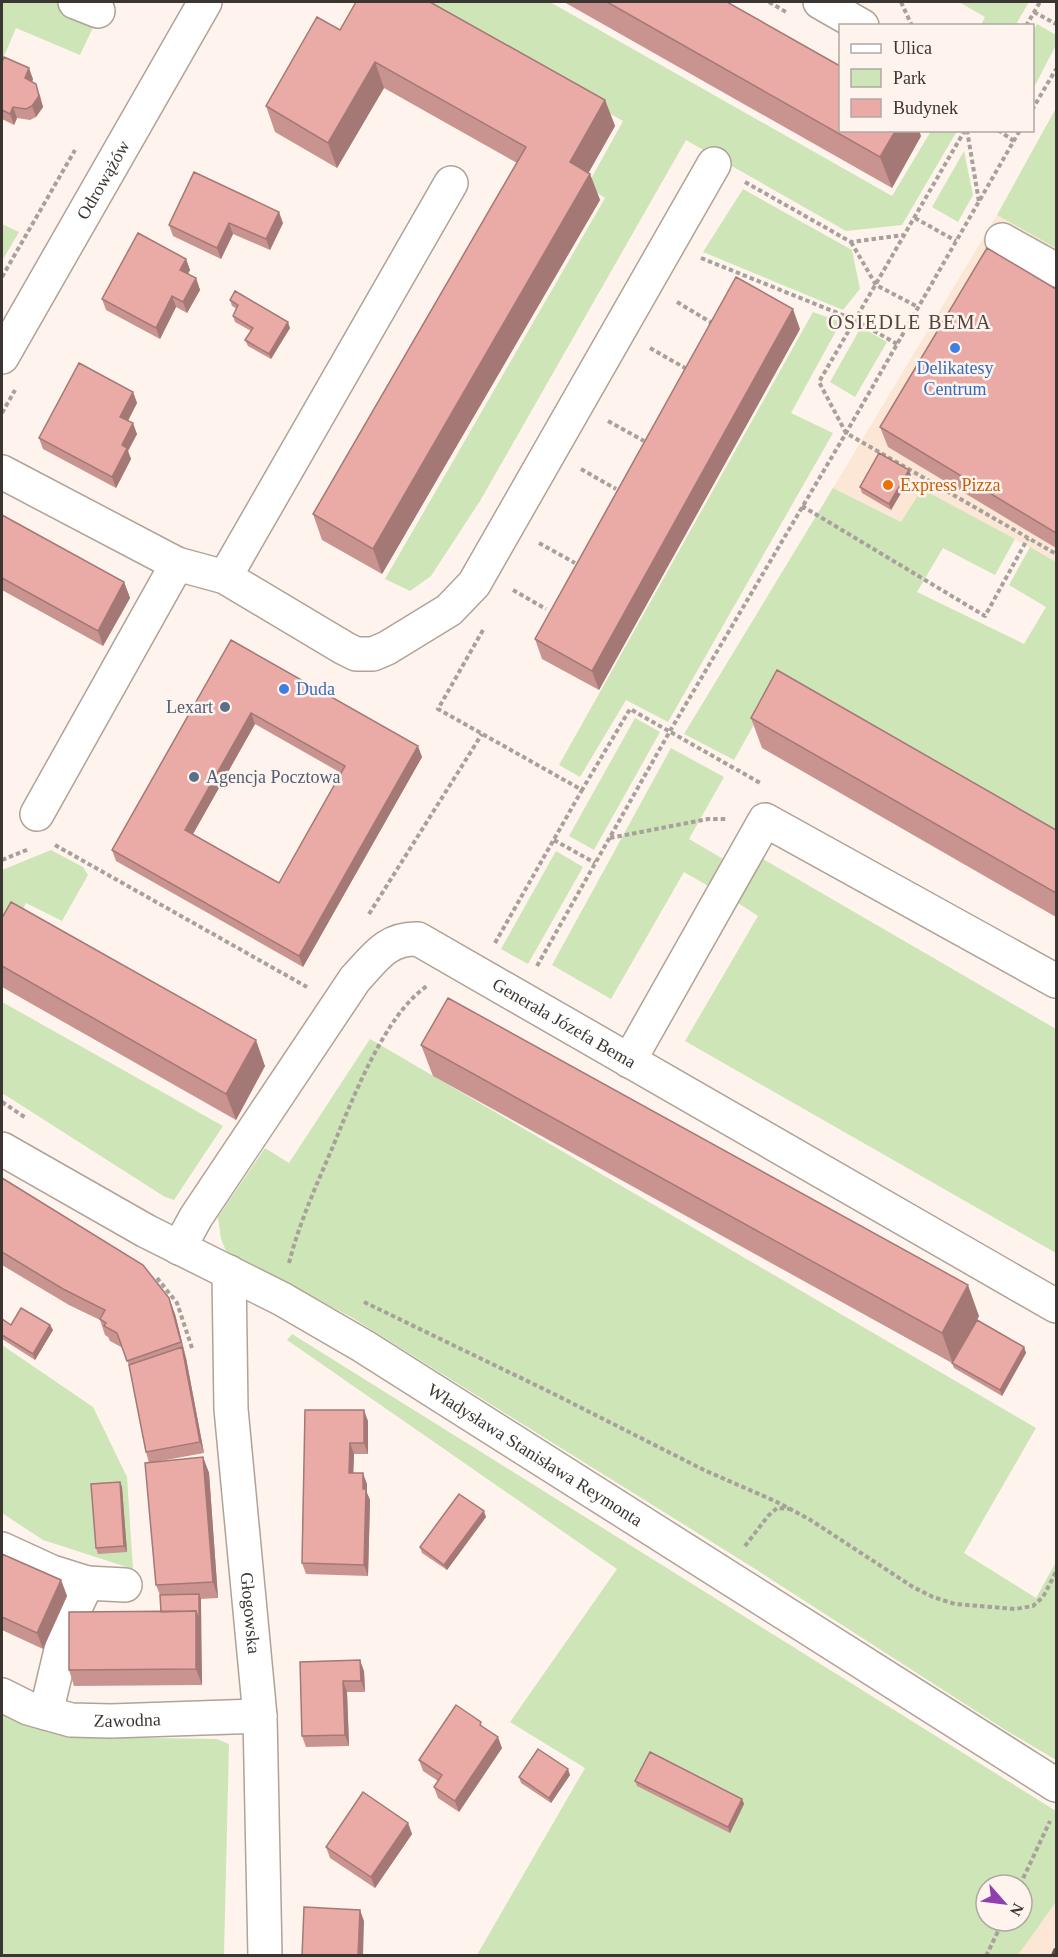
<svg xmlns="http://www.w3.org/2000/svg" width="1058" height="1957" font-family="Georgia,serif">
  <style>
    .built { fill: #fce7d6 }
    .green { fill: #cde5b7; fill-rule: evenodd }
    .lines { fill: none; stroke-linecap: round; stroke-linejoin: round }
    .minor-casing { stroke: #b0a297; stroke-width: 36 }
    .path { stroke: #a8a09a; stroke-width: 4; stroke-dasharray: 4.5 3; stroke-linecap: butt }
    .minor { stroke: #fff; stroke-width: 33 }
    .rail { stroke: #57524c; stroke-width: 4.5; stroke-dasharray: 10 10; stroke-linecap: butt }
    .wall { fill: #c99390; fill-rule: evenodd }
    .shaded-wall { fill: #a47875 }
    .building { fill: #eaaba7; stroke: #a47875; stroke-width: 1.5; fill-rule: evenodd }
    .shop-dot { fill: #3f7fe0; stroke: #fef4ed; stroke-width: 2 }
    .food-dot { fill: #e8710a; stroke: #fef4ed; stroke-width: 2 }
    .service-dot { fill: #5c6f8a; stroke: #fef4ed; stroke-width: 2 }
    .labels { text-anchor: middle; stroke-width: 5; stroke-linejoin: round; paint-order: stroke }
    .street-label { font-size: 18px; fill: #3b3631; stroke: #fef4ed }
    .shop-label { font-size: 18px; fill: #366cbe; stroke: #fef4ed }
    .food-label { font-size: 18px; fill: #c56008; stroke: #fef4ed; text-anchor: start }
    .service-label { font-size: 18px; fill: #4e5e75; stroke: #fef4ed; text-anchor: end }
    .neighbourhood-label { font-size: 20px; letter-spacing: 1.5px; fill: #51453b; stroke: #fef4ed }
  </style>
  <rect width="100%" height="100%" fill="#fef4ed"/>
  <path class="built" d="M997 215 1056 248V562L922 489 901 522 833 488Z
    M1056 1902V1955L1018 1956 1027 1942Z"/>
  <path class="green" d="M2 2H105L80 55 16 28 2 61Z
    M411 2H550L892 196 931 131H957L902 225 846 231 686 140 480 501 431 576 410 591 385 579 605 198 587 186 623 121Z
    M959 2H1029L1015 26 981 25 985 17Z
    M1037 24 1056 35V45L1033 89V33Z
    M1056 108V248L997 215Z
    M964 151 973 195 958 222 932 207Z
    M743 189 852 250 860 289 843 310 703 252Z
    M2 224 19 232 2 261Z
    M813 312 841 322 791 413 833 433 668 722 626 700 580 777 559 765Z
    M861 327 887 342 855 397 830 382Z
    M833 488 901 522 922 489 1015 539 995 575 943 548 917 592 1024 644 1046 607 1009 585 1030 547 1056 562V845L777 684 734 760 684 734Z
    M635 718 660 732 594 850 569 836Z
    M671 748 724 777 689 839 730 863 717 891 684 872 611 999 552 965Z
    M51 850 83 867 88 875 62 921 26 903 2 951V870Z
    M556 851 583 867 528 964 501 949Z
    M763 859 1056 1029V1253L685 1041 758 916 738 903Z
    M2 1002 223 1126 174 1200 165 1197 2 1093Z
    M370 1039 1036 1428 964 1553 1036 1598 1056 1562V1760L1007 1731 752 1567 351 1317 226 1251 221 1239 218 1217 265 1148 289 1163Z
    M292 1334 1056 1811V1902L1018 1955H477L585 1768 510 1722 617 1569 287 1340ZM986 1885H1022V1921H986Z
    M2 1345 93 1407 127 1477 133 1569 43 1540 2 1513Z
    M2 1706 80 1737 217 1739 229 1744 224 1955H2Z"/>
  <g class="lines">
    <g class="minor-casing">
      <g id="minor">
        <path d="M75 2 98 11"/>
        <path d="M820 2 862 26"/>
        <path d="M1002 240 1056 270"/>
        <path id="s1" d="M2 357 205 2"/>
        <path d="M2 472 177 564 225 577 344 648 356 654H373L387 648 449 610 474 584 714 164"/>
        <path d="M225 577 451 183"/>
        <path d="M37 814 177 564"/>
        <path d="M629 1061 765 820 1056 981"/>
        <path id="s2" d="M2 1149 146 1231 282 1299 363 1346 1056 1785"/>
        <path id="s3" d="M179 1248 196 1217 355 979C375 958 386 938 418 939L1056 1306"/>
        <path id="s4" d="M229 1272 231 1409 260 1716 265 1956"/>
        <path d="M2 1549 52 1572 87 1583"/>
        <path id="s5" d="M2 1695 28 1708 71 1720 111 1721 260 1716"/>
        <path d="M46 1713 67 1625 87 1583 125 1585"/>
      </g>
    </g>
    <path class="path" d="M769 2 786 12
      M901 2 912 26
      M1034 12 1056 24
      M1026 26 1040 2
      M1032 110 1056 69
      M965 130 819 382 846 433 1056 554
      M967 130 979 202
      M998 130 1014 141
      M745 182 851 242 904 235
      M915 218 956 241
      M851 242 876 285 918 307
      M701 258 855 320 897 344
      M2 277 75 150
      M677 302 712 323
      M650 348 685 368
      M2 413 15 390
      M608 421 644 441
      M581 469 616 489
      M802 506 985 616 1028 538
      M539 543 575 563
      M513 590 546 609
      M483 630 438 709 582 790 630 709 762 784
      M610 838 708 819H726
      M554 840 595 863
      M55 845 307 987
      M2 860 29 849
      M369 914 482 734
      M495 943 582 790
      M537 966 670 731 846 433 1020 130
      M2 1102 26 1118
      M289 1263C299 1224 315 1188 331 1151 351 1103 384 1015 427 986
      M157 1278 177 1303 192 1348
      M364 1302 552 1393 704 1470 775 1501 809 1519 913 1587 933 1597 955 1604 1015 1609 1033 1606 1043 1597 1056 1572
      M745 1546 768 1516 777 1508 789 1509
      M1020 1885 1050 1821
      M986 1956 1003 1921"/>
    <use href="#minor" class="minor"/>
    <path class="rail" d="M1053 1956 1056 1949"/>
  </g>
  <path class="wall" d="M564 2H727L921 136 892 188Z
    M340 30 605 100 615 126 588 173 590 174 600 200 382 574 322 540 313 514 517 163 384 88 337 168 275 132 266 106Z
    M2 62 33 79 32 82 40 95 43 107 36 117 30 120 17 118 14 125 2 119Z
    M194 172 283 223 270 250 233 234 221 259 173 236 169 225Z
    M186 259 190 270 188 274 196 278 200 290 187 313 176 307 160 339 106 310 102 299Z
    M1056 289V548L888 447 880 427Z
    M230 300 290 328 271 359 248 346 245 340 251 331 235 322 233 316 237 309 232 306Z
    M800 329 599 690 542 659 535 639Z
    M133 392 137 403 128 421 137 434 128 451 131 459 116 488 43 449 39 438Z
    M909 470 911 476 891 510 862 493 860 487Z
    M2 515 124 582 130 598 103 646 2 590Z
    M231 640 422 757 303 967 116 861 112 850ZM255 724 341 773 279 883 193 834Z
    M751 718 1056 830V917L762 748Z
    M2 918 265 1066 236 1120 2 987Z
    M421 1045 979 1316 977 1320 1024 1347 1026 1353 1002 1396 954 1368 952 1363 433 1076Z
    M2 1178 175 1314 186 1358 204 1453 155 1462 203 1457 209 1473 218 1598 200 1599 202 1685 74 1686 69 1670 161 1612 160 1595 156 1585 149 1463 146 1452 129 1366 123 1348 110 1341 108 1337 105 1335 100 1320 69 1305 2 1265Z
    M2 1319 11 1325H50L53 1330 35 1360 2 1339Z
    M305 1410 368 1421V1454H354L353 1473 367 1484V1493L370 1500 368 1576 306 1574 302 1563Z
    M120 1482 122 1487 127 1552 98 1554 96 1548Z
    M486 1517 447 1570 422 1553 420 1547Z
    M2 1554 61 1580 67 1596 43 1649 2 1630Z
    M300 1662 364 1671 365 1692H347L349 1746 306 1747 302 1736Z
    M483 1727 502 1748 459 1812 438 1798 434 1787 438 1781 423 1771 419 1760Z
    M570 1775 551 1803 521 1783 519 1777Z
    M635 1781 742 1799 744 1804 730 1833 637 1786Z
    M408 1823 412 1834 375 1888 330 1858 326 1847Z"/>
  <path class="shaded-wall" d="M375 62 384 88 337 168 328 143Z
    M29 68 33 79 29 89 25 78Z
    M36 84 43 107 36 117 32 106Z
    M605 100 615 126 580 188 570 162Z
    M13 107 17 118 14 125 10 114Z
    M896 130H919L921 136 892 188 880 157Z
    M590 174 600 200 382 574 373 549Z
    M279 212 283 223 270 250 266 239Z
    M229 223 233 234 221 259 217 248Z
    M186 259 190 270 184 281 180 270Z
    M196 278 200 290 187 313 183 302Z
    M172 296 176 307 160 339 156 328Z
    M793 309 800 329 599 690 592 671Z
    M288 322 290 328 271 359 269 354Z
    M133 392 137 403 124 428 120 417Z
    M133 423 137 434 128 451 131 459 116 488 112 477 122 445Z
    M909 470 911 476 891 510 889 504Z
    M124 582 130 598 103 646 98 631Z
    M251 713 255 724 189 841 185 830Z
    M418 746 422 757 303 967 299 956Z
    M256 1040 265 1066 236 1120 226 1094Z
    M968 1285 979 1316 953 1364 942 1333Z
    M169 1298 175 1314 186 1358 181 1342Z
    M50 1325 53 1330 35 1360 33 1354Z
    M182 1347 186 1358 204 1453 200 1442Z
    M1024 1347 1026 1353 1002 1396 1000 1390Z
    M364 1410 368 1421V1454L364 1443Z
    M350 1443 354 1454 353 1484 349 1473Z
    M203 1457 209 1473 218 1598 213 1582Z
    M363 1473 367 1484V1493L370 1500 368 1576 364 1565Z
    M120 1482 122 1487 127 1552 124 1546Z
    M484 1511 486 1517 447 1570 444 1565Z
    M61 1580 67 1596 43 1649 37 1633Z
    M199 1594 201 1599 202 1685 196 1669V1611Z
    M360 1660 364 1671 365 1692 361 1681Z
    M343 1681 347 1692 349 1746 345 1735Z
    M498 1737 502 1748 459 1812 455 1801Z
    M568 1769 570 1775 551 1803 549 1798Z
    M742 1799 744 1804 730 1833 728 1827Z
    M408 1823 412 1834 375 1888 371 1877Z
    M360 1910 364 1921 363 1956H358Z"/>
  <path class="building" d="M356 2H430L605 100 570 162 590 174 373 549 313 514 526 147 375 62 328 143 266 106 317 17 340 30Z
    M607 2H727L840 66V130H896L880 157Z
    M4 57 29 68 25 78 36 84 39 96 32 106 26 109 13 107 10 114 2 110V62Z
    M194 172 279 212 266 239 229 223 217 248 169 225Z
    M138 233 186 259 180 270 196 278 183 302 172 296 156 328 102 299Z
    M987 248 1056 289V533L880 427Z
    M736 277 793 309 592 671 535 639Z
    M235 291 288 322 269 354 245 340 253 328 233 316 238 305 230 300Z
    M79 363 133 392 120 417 133 423 122 445 127 448 112 477 39 438Z
    M879 453 909 470 889 504 860 487Z
    M2 515 124 582 98 631 2 578Z
    M231 640 418 746 299 956 112 850ZM251 713 345 766 279 883 185 830Z
    M777 670 1056 830V893L751 718Z
    M11 902 256 1040 226 1094 2 966V918Z
    M448 998 968 1285 942 1333 421 1045Z
    M2 1178 143 1265 169 1298 181 1342 127 1361 117 1333 104 1326 106 1323 100 1319 105 1310 63 1289 2 1252Z
    M21 1308 50 1325 33 1354 2 1335V1319L11 1325Z
    M977 1320 1024 1347 1000 1390 952 1363Z
    M182 1347 200 1442 146 1452 129 1365Z
    M305 1410H364V1443H350L349 1473H363V1489H366L364 1565 302 1563Z
    M203 1457 213 1582 156 1585 145 1463Z
    M120 1482 124 1546 96 1548 91 1484Z
    M459 1494 484 1511 444 1565 420 1547Z
    M2 1554 61 1580 37 1633 2 1617Z
    M199 1594V1622L196 1611 161 1612 160 1595Z
    M196 1611V1669L69 1670V1612Z
    M360 1660 361 1681H343L345 1735 302 1736 300 1662Z
    M456 1705 481 1722 480 1725 498 1737 455 1801 434 1787 442 1775 419 1760Z
    M538 1749 568 1769 549 1798 519 1777Z
    M650 1752 742 1799 728 1827 635 1781Z
    M363 1792 408 1823 371 1877 326 1847Z
    M304 1907 360 1910 358 1956H302Z"/>
  <g class="shop-dot">
    <circle cx="955" cy="348" r="6"/>
    <circle cx="284" cy="689" r="6"/>
  </g>
  <circle class="food-dot" cx="888" cy="485" r="6"/>
  <g class="service-dot">
    <circle cx="225" cy="707" r="6"/>
    <circle cx="194" cy="777" r="6"/>
  </g>
  <g class="labels">
    <g class="street-label">
      <text dy="6" stroke="none"><textPath href="#s1" startOffset="204">Odrowążów</textPath></text>
      <text dy="6" stroke="none"><textPath href="#s3" startOffset="568">Generała Józefa Bema</textPath></text>
      <text dy="6" stroke="none"><textPath href="#s2" startOffset="615">Władysława Stanisława Reymonta</textPath></text>
      <text dy="6" stroke="none"><textPath href="#s4" startOffset="342">Głogowska</textPath></text>
      <text dy="6" stroke="none"><textPath href="#s5" startOffset="130">Zawodna</textPath></text>
    </g>
    <g class="shop-label">
      <text x="955" y="374">Delikatesy<tspan x="955" dy="21">Centrum</tspan></text>
      <text x="296" y="695" text-anchor="start">Duda</text>
    </g>
    <g class="food-label">
      <text x="900" y="491">Express Pizza</text>
    </g>
    <g class="service-label">
      <text x="213" y="713">Lexart</text>
      <text x="206" y="783" text-anchor="start">Agencja Pocztowa</text>
    </g>
    <g class="neighbourhood-label">
      <text x="910" y="329">OSIEDLE BEMA</text>
    </g>
  </g>
  <rect width="1058" height="1957" fill="none" stroke="#3b3631" stroke-width="6"/>
  <rect x="839" y="24" width="195" height="108" fill="#fef4ed" stroke="#b0a8a2" stroke-width="1.5"/>
  <rect x="851" y="44" width="30" height="9" fill="#ffffff" stroke="#b0a8a2" stroke-width="1.5"/>
  <text x="893" y="54" font-size="18" fill="#3b3631">Ulica</text>
  <rect x="851" y="69" width="30" height="18" fill="#cde5b7" stroke="#b0a8a2" stroke-width="1.5"/>
  <text x="893" y="84" font-size="18" fill="#3b3631">Park</text>
  <rect x="851" y="99" width="30" height="18" fill="#eaaba7" stroke="#b0a8a2" stroke-width="1.5"/>
  <text x="893" y="114" font-size="18" fill="#3b3631">Budynek</text>
  <g transform="translate(1004 1903) rotate(118)"><circle r="28" fill="#fef4ed" stroke="#b0a8a2" stroke-width="1.5"/>
  <path d="M0-4.5L10 22L0 15L-10 22Z" fill="#903fae"/>
  <text y="-9" font-size="16" font-weight="bold" text-anchor="middle" fill="#3b3631">N</text>
  </g>
</svg>
